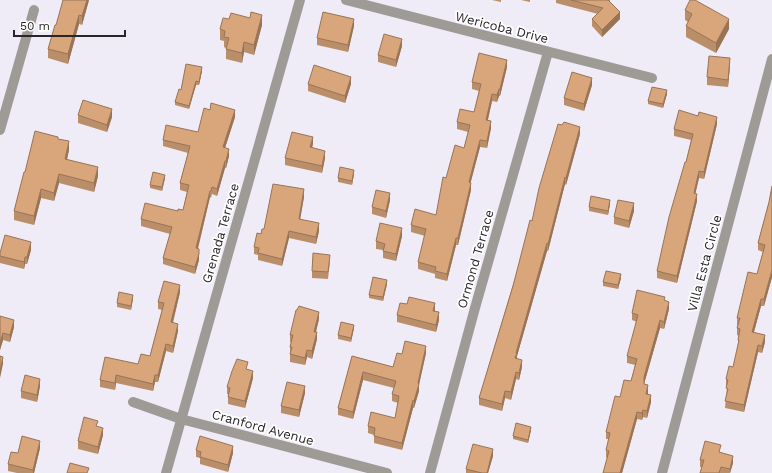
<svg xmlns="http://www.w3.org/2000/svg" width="772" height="473" font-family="'Work Sans',sans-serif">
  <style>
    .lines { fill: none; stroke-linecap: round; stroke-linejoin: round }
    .minor { stroke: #9e9b97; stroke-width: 10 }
    .wall { fill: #bb8e6a }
    .shaded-wall { fill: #987456 }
    .building { fill: #d9a57b; stroke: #987456 }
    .labels { text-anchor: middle; stroke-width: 3.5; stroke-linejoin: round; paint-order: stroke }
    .street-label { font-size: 13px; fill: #28262a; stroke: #fff }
  </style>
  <rect width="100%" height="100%" fill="#f0ecf7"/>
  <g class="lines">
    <path class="minor" d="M346 0 652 78
      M0 130 34 10
      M133 402 181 419 387 473
      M166 473 300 0
      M430 473 475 308 548 52
      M662 473 772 59"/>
  </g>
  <path class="wall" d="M89 0 82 25 79 24 68 64 48 58V49L56 25Z
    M492 0H501V2Z
    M521 0H530V2Z
    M556 0H610V2L620 19 602 37 592 26V19L598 14 556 3Z
    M685 10 729 29 716 53 686 37V26L688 22 685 20Z
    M229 19 262 25 254 55 244 52 242 63 226 59V48L224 47V41L220 40V29Z
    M354 26 348 52 317 45V38Z
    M402 46 396 67 378 62V55Z
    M730 65 728 87 707 85V77Z
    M507 67 500 96H499L497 102 492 101 488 120 491 128 487 148 480 147 470 183 471 190 458 245H456L447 281 435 278V274L418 269V262L425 236 411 232V225L436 215 446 178 464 148 468 132 457 129V122L474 112 479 91 472 89V82Z
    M202 71 199 85H196L189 109 175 105V102L181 90Z
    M308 84H351L345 103 308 91Z
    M592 85 584 111 564 105V98Z
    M667 94 663 108 648 104V101Z
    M78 115 112 117 107 132 78 123Z
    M235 117 225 148 229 156 226 168H225L217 196 212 194 211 198 210 197 198 249 199 260 195 274 163 264V258L170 234 141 226V219L183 210 187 192 180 190V183L188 153 163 146V140L198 132Z
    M717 124 704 179 699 178 695 193 697 201 677 283 657 278V271L686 162 691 140 674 136V129Z
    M580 134 566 185 565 184 548 251H547L517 356V359L522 367 519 380 516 379 511 400 505 398 502 411 479 405V398L532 221Z
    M58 139 69 150 67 159 98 176 94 192 59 183 54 201 41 198 34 225 14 220V211L25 172Z
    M313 144 312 147 325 158 322 173 285 165V158Z
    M354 174 352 185 338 182V178Z
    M165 178 162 191 150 188V185Z
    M772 186V277L764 306H761L754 332 765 342 762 353 758 352 744 412 725 408 727 386H726V379L733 367 738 347V340L739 336 737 335V328L738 325H737V318L757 274 763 252 758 250V243L769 202Z
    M304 197 300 219 319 231 316 244 289 238 282 266 258 260V255L254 254V247L264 229Z
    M390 200 386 218 372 214V207Z
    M610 204 608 215 589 211V207Z
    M634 211 629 228 614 224V217Z
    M402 236 396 261 383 258V250L376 249V241Z
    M31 250 27 264H25L24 269 0 263V253Z
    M330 262 328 279 312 278V271Z
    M621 278 618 289 603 286V282Z
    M387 284 383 301 369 298V295Z
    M180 292 173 323 178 331 173 353 166 351 158 382H155L153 391 116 383 115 390 100 387V380L138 364 150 356 162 310 158 309V302Z
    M133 298 131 310 117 307V303Z
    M665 301 669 309 664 329 660 328 644 384 648 392V394L651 402 647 418 643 417 642 420 637 419 622 473H603L607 458 606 457V450L609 439H606V432L620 397 631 381 635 365 627 363V356L637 322 632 320V313Z
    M435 310V311L439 320 436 332 397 322V315Z
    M0 316 14 327 10 342 3 340 0 350Z
    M319 319 316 332 317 339 312 359 307 357 305 365 290 362V347L291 342H290V335Z
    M354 328 351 342 338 339V335Z
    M426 353 419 384V391L414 408H413L402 450 374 443V435L368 433V426L395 418 398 403 392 401V394L394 388 363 380 353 419 338 415V408L352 356 393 367 402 354Z
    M248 369 253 378 245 408 228 404V394H227V387Z
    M40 386 37 402 21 398V391Z
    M305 393 299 417 281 413V406Z
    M98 427 103 435 98 454 78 449V441Z
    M531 430 528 443 513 439V436Z
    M40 448 34 473H17L8 471V464L18 453Z
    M196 450 233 453 228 472 200 464V458L196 457Z
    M721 452 733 463 730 473H700L702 467H700V460Z
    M493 456 488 473H466V469Z"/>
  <path class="shaded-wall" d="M87 0H89L82 25V16Z
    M620 12V19L602 37V30Z
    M79 15V24L68 64V54Z
    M262 15V25L254 55V45Z
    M354 19V26L348 52V45Z
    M729 19V29L716 53V43Z
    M402 39V46L396 67V60Z
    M244 42V52L242 63V53Z
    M730 58V65L728 87V80Z
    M507 60V67L500 96V89Z
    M202 67V71L199 85V82Z
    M351 77V84L345 103V96Z
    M592 78V85L584 111V104Z
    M196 81V85L189 109V106Z
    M499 89V96L497 102V95Z
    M667 90V94L663 108V104Z
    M492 94V101L486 127V120Z
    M112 109V117L107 132V125Z
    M235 110V117L223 154V147Z
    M717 117V124L704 179V172Z
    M491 121V128L487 148V141Z
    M580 127V134L566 185V178Z
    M313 137V144L310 154V147Z
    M480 140V147L469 189V182Z
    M69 141V150L65 168V159Z
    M229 149V156L226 168V161Z
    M325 151V158L322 173V166Z
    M225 161V168L217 196V189Z
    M98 167V176L94 192V183Z
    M354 170V174L352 185V181Z
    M699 171V178L694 200V193Z
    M59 174V183L54 201V193Z
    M165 175V178L162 191V187Z
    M565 177V184L548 251V244Z
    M471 183V190L458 245V238Z
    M41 189V198L34 225V216Z
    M304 189V197L299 226V219Z
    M210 191V197L196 255V248Z
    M390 193V200L386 218V211Z
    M697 194V201L677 283V276Z
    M610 200V204L608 215V211Z
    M634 203V211L629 228V221Z
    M319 223V231L316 244V237Z
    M402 228V236L396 261V254Z
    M289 231V238L282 266V259Z
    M456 238V245L447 281V274Z
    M31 242V250L27 264V257Z
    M547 243V251L517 356V360L515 358 516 353Z
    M199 249V260L195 274V267Z
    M25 257V264L24 269V262Z
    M772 270V277L764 306V299Z
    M621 274V278L618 289V285Z
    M387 280V284L383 301V297Z
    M180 285V292L171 329V322Z
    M133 295V298L131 310V306Z
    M761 299V306L752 339V332Z
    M669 302V309L664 329V322Z
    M435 303V310L433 318V311Z
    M319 312V319L314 339V332Z
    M439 312V320L436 332V325Z
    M14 320V327L10 342V335Z
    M660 320V328L644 384V377Z
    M178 324V331L173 353V346Z
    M354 325V328L351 342V338Z
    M317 332V339L312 359V351Z
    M3 333V340L0 350V343Z
    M765 335V342L762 353V346Z
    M166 344V351L158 382V375Z
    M758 345V352L744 412V405Z
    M426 346V353L419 385V384V391L414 408V401Z
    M307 350V357L305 365V358Z
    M3 357V364L0 378V371Z
    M522 360V367L519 380V373Z
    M253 371V378L245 408V401Z
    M363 372V380L353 419V412Z
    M516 372V379L511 400V392Z
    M116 375V383L115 390V383Z
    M155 375V382L153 391V384Z
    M40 379V386L37 402V395Z
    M648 385V392L646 401V394Z
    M305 386V393L299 417V410Z
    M505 391V398L502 411V404Z
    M651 395V402L647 418V411Z
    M413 400V408L402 450V443Z
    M643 410V417L642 420V413Z
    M637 412V419L622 473H620Z
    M531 427V430L528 443V440Z
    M103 428V435L98 454V447Z
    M40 441V448L34 473H33V470Z
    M233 446V453L228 472V465Z
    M493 449V456L488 473H487Z
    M733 456V463L730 473V469Z"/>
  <path class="building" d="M63 0H87L82 16 79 15 68 54 48 49 55 25H56Z
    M571 0H608L620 12 602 30 592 19 603 8Z
    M690 0H695L729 19 716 43 686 26 692 14 685 10Z
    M251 12 262 15 254 45 244 42 242 53 226 49 229 38 224 37 225 31 220 29 223 18 229 19 231 13 250 18Z
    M323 12 354 19 348 45 317 38Z
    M384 34 402 39 396 60 378 55Z
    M479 53 507 60 500 89H499L497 95 492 94 486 120 491 121 487 141 480 140 469 182 471 183 458 238H456L447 274 435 271 436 267 418 262 426 229 411 225 415 209 436 215 443 177 446 178 455 145 464 148 470 125 457 122 460 109 474 112 481 84 472 82Z
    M709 56 730 58 728 80 707 77Z
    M186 64 202 67 199 82 196 81 189 106 175 102 179 89 181 90Z
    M314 65 351 77 345 96 308 84Z
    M572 72 592 78 584 104 564 98Z
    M652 87 667 90 663 104 648 101Z
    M83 100 112 109 107 125 78 115Z
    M211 103 235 110 223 147 229 149 226 161H225L217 189 212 187 211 191H210L196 248 199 249V254L195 267 163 258 172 227 141 219 145 203 178 211V209L183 210 189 185 180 183 190 146 163 140 166 125 198 132 204 108 210 110Z
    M679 110 698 116 699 112 717 117 704 172 699 171 694 193 697 194 677 276 657 271 669 217 685 162H686L693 134 674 129Z
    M564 122 580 127 566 178 565 177 548 244 547 243 516 353H517L515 358 522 360 519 373 516 372 511 392 505 391 502 404 479 398 513 286 530 220 532 221 539 188 556 131 558 124 562 125Z
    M35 131 58 137V139L69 141 65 159 98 167 94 183 59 174 54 193 41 189 34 216 14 211 24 172H25Z
    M292 132 313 137 310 147 325 151 322 166 285 158Z
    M340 167 354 170 352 181 338 178Z
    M153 172 165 175 162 187 150 185Z
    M273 184 304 189 299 219 319 223 316 237 289 231 282 259 258 253 259 248 254 247 257 233 261 234 262 229H264Z
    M772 186V270L764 299H761L752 332 765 335 762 346 758 345 744 405 725 401 728 389 726 388 728 380 726 379 729 366 733 367 739 340H738L740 329 737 328 740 318H737L748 272 757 274 765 245 758 243 769 202Z
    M376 190 390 193 386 211 372 207Z
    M591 196 610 200 608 211 589 207Z
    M618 200 634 203 629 221 614 217Z
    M380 223 402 228 396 254 383 251 385 244 376 241Z
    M5 235 31 242 27 257H25L24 262 0 256V253Z
    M313 253 330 255 328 272 312 271Z
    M606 271 621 274 618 285 603 282Z
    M373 277 387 280 383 297 369 295Z
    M164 281 180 285 171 322 178 324 173 346 166 344 158 375H155L153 384 116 375 115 383 100 380 105 357 138 364 141 354 150 356 164 303 158 302Z
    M637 290 665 297 664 300 669 302 664 322 660 320 644 377V384L648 385 646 394 651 395 647 411 643 410 642 413 637 412 620 473H603L609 451 606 450 610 433 606 432 615 396 620 397 624 380 631 381 637 359 627 356 638 315 632 313Z
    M119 292 133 295 131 306 117 303Z
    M409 297 435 303 433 311 439 312 436 325 397 315 400 303 407 304Z
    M299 306 319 312 314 332H317L312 351 307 350 305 358 290 354 292 347H290L293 335H290L296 310H297Z
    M0 316 14 320 10 335 3 333 0 343Z
    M341 322 354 325 351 338 338 335Z
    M405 341 426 346 418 383 419 384 414 401 413 400 402 443 374 436 375 428 368 426 371 412 395 418 399 396 392 394 396 381 363 372 353 412 338 408 352 356 393 367 397 353 402 354Z
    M0 356 3 357 0 371Z
    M237 359 248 362 246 369 253 371 245 401 228 397 230 388 227 387 232 371Z
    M25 375 40 379 37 395 21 391Z
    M287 382 305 386 299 410 281 406Z
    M84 417 98 421 96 426 103 428 98 447 78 441Z
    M516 423 531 427 528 440 513 436Z
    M22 436 40 441 33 470 8 464 11 452 18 453Z
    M200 436 233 446 228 465 200 457 201 452 196 450Z
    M705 441 721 445 719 452 733 456 730 469 721 467 719 473H700L704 460H700Z
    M473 444 493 449 487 473H482L466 469Z
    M70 463 89 468 87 473H67Z"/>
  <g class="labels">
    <g class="street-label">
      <text transform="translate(502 27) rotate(14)" y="5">Wericoba Drive</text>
      <text transform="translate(220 233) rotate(-74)" y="5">Grenada Terrace</text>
      <text transform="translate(475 259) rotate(-74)" y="5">Ormond Terrace</text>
      <text transform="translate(704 263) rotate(-75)" y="5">Villa Esta Circle</text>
      <text transform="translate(263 427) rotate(15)" y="5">Cranford Avenue</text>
    </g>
  </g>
  <path d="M14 30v6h111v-6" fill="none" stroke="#28262a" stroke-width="2"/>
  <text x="20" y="30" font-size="12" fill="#28262a" stroke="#ffffff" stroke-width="3" paint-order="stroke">50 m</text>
</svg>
